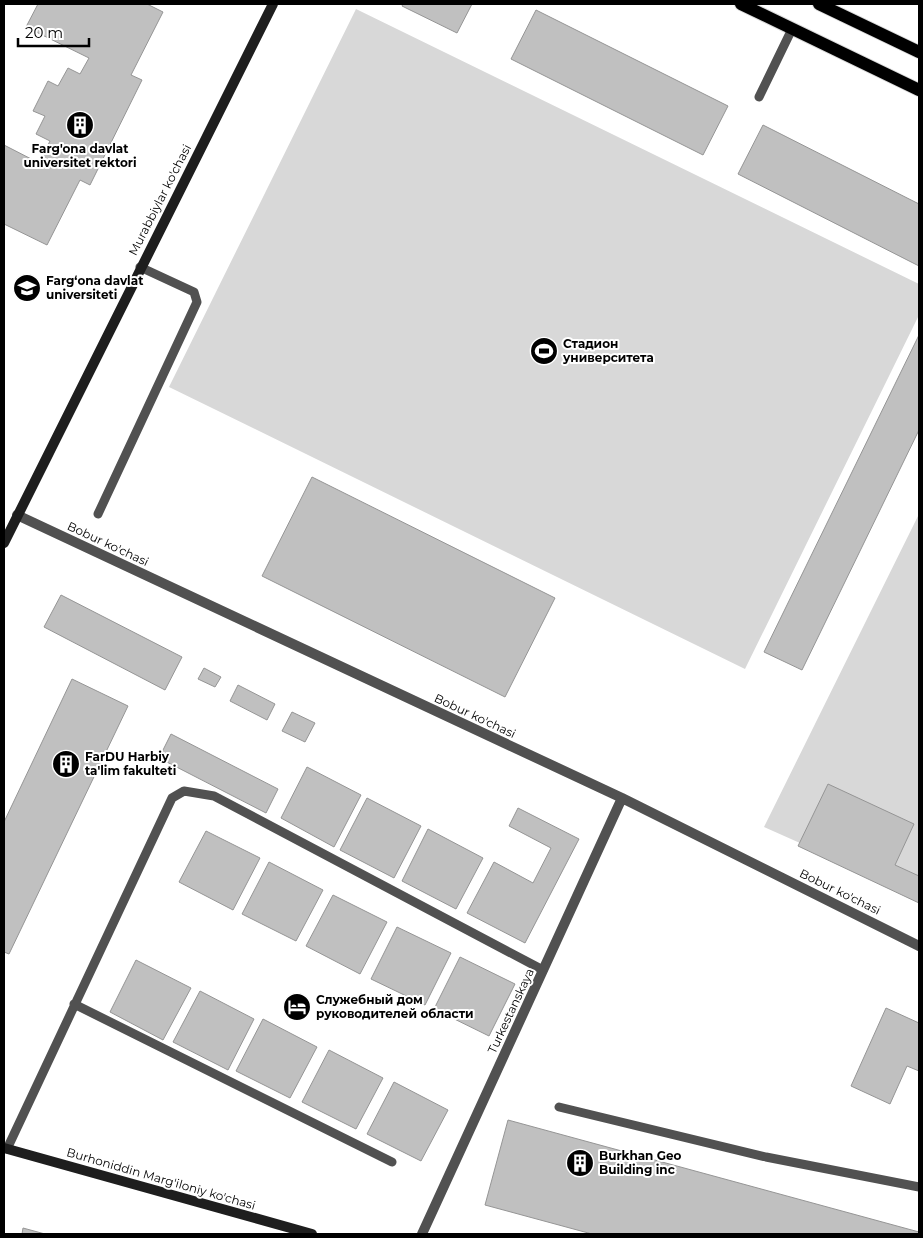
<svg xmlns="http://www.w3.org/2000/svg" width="923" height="1238" font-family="Montserrat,sans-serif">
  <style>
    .green { fill: #d8d8d8 }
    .building { fill: #c0c0c0; stroke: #959595 }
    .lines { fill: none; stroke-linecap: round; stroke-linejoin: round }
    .primary-casing { stroke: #dbdbdb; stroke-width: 14 }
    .lane { stroke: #515151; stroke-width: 9 }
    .street { stroke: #515151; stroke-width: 10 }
    .secondary { stroke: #1e1e1e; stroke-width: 10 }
    .primary { stroke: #000; stroke-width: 12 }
    .labels { text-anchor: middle; stroke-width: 4; stroke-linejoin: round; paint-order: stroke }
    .poi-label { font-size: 12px; font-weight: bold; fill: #000; stroke: #fff; text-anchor: start }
    .street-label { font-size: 12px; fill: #000; stroke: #fff }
  </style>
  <rect width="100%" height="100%" fill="#fff"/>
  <path class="green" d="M356 9 919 284V315L745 669 169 387Z
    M919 514V896L764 827Z"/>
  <path class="building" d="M38 4H147L163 12 131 75 142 80 90 185 80 180 47 245 4 224V145L39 163 50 141 36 134 45 116 33 111 48 81 58 86 68 68 80 74 89 58 26 27Z
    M403 4H472L457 33 402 6Z
    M536 10 728 106 703 155 511 59Z
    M763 125 919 204V266L738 174Z
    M919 335V430L802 670 764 652Z
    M312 477 555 598 505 697 262 576Z
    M61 595 182 657 165 690 44 627Z
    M204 668 221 677 215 687 198 679Z
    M72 679 128 706 9 954 4 952V822Z
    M238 685 275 704 267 720 230 701Z
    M292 712 315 723 305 742 282 731Z
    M171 734 278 789 266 813 159 758Z
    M307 767 361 795 334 847 281 818Z
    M828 784 914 824 895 865 919 876V903L798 846Z
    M367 798 421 826 394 878 340 850Z
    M518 808 579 839 525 943 467 913 494 862 533 883 551 848 509 826Z
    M428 829 483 858 456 909 402 881Z
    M206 831 260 858 233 910 179 882Z
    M269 862 323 890 296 941 242 914Z
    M333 895 387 922 360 974 306 946Z
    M397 927 451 953 425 1005 371 979Z
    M460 957 515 984 489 1036 434 1009Z
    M136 960 191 988 163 1040 110 1012Z
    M200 991 254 1019 228 1070 173 1042Z
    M886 1008 919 1023V1071L907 1066 890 1104 851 1086Z
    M263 1019 317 1047 290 1098 236 1071Z
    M329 1050 383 1078 356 1129 302 1102Z
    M394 1082 448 1110 421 1161 367 1134Z
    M508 1120 919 1232V1234H592L485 1205Z
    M23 1228 45 1234H22Z"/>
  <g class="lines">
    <g class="primary-casing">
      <path id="primary" d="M741 4 919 90
        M819 4 919 52"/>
    </g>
    <path class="lane" d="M759 97 792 29
      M98 514 197 302 194 292 140 267
      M74 1004 392 1162
      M559 1107 766 1157 919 1187
      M7 1149 172 798 184 791 214 796 543 970"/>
    <path class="street" d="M17 515 622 798 919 946
      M422 1234 622 798"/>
    <path class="secondary" d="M4 543 273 4
      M4 1148 312 1234"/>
    <use href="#primary" class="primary"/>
  </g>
  <defs>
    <g id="building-disc" transform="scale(1.4375)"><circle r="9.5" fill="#000" stroke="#fff"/><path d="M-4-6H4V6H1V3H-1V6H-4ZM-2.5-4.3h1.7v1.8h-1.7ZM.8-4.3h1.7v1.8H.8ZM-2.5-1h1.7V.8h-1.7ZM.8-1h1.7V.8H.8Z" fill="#fff"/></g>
    <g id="university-disc" transform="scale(1.4375)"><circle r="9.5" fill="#000" stroke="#fff"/><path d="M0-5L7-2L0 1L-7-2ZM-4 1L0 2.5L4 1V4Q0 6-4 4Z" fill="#fff"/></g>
    <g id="stadium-disc" transform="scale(1.4375)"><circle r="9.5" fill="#000" stroke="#fff"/><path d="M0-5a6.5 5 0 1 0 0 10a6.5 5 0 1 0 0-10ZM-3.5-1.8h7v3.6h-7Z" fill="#fff"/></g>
    <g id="hotel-disc" transform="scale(1.4375)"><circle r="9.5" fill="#000" stroke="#fff"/><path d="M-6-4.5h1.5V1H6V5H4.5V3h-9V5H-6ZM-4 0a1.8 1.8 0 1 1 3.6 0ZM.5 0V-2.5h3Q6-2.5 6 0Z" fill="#fff"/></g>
  </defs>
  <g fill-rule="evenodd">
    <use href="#building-disc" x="80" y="125"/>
    <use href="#university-disc" x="27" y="288"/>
    <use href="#stadium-disc" x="544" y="351"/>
    <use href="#building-disc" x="66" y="764"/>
    <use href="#hotel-disc" x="297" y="1007"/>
    <use href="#building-disc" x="580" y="1163"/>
  </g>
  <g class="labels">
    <g class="poi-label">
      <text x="80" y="153" text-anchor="middle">Farg'ona davlat<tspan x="80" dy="14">universitet rektori</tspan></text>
      <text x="46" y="285">Fargʻona davlat<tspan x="46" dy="14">universiteti</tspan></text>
      <text x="563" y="348">Стадион<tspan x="563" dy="14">университета</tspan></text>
      <text x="85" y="761">FarDU Harbiy<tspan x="85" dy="14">ta'lim fakulteti</tspan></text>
      <text x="316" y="1004">Служебный дом<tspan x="316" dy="14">руководителей области</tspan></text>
      <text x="599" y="1160">Burkhan Geo<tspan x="599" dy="14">Building inc</tspan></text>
    </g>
    <g class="street-label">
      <text transform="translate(160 200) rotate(-63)" y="4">Murabbiylar ko'chasi</text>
      <text transform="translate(108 544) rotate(25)" y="4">Bobur ko'chasi</text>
      <text transform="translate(475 716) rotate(25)" y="4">Bobur ko'chasi</text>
      <text transform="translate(840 892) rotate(26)" y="4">Bobur ko'chasi</text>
      <text transform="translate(511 1011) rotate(-65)" y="4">Turkestanskaya</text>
      <text transform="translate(161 1179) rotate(16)" y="4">Burhoniddin Marg'iloniy ko'chasi</text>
    </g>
  </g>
  <rect width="923" height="1238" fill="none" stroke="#000000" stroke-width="10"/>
  <path d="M18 38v8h71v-8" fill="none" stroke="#000000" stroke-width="2.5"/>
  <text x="25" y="38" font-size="15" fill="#000000" stroke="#ffffff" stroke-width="4" paint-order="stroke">20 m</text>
</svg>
